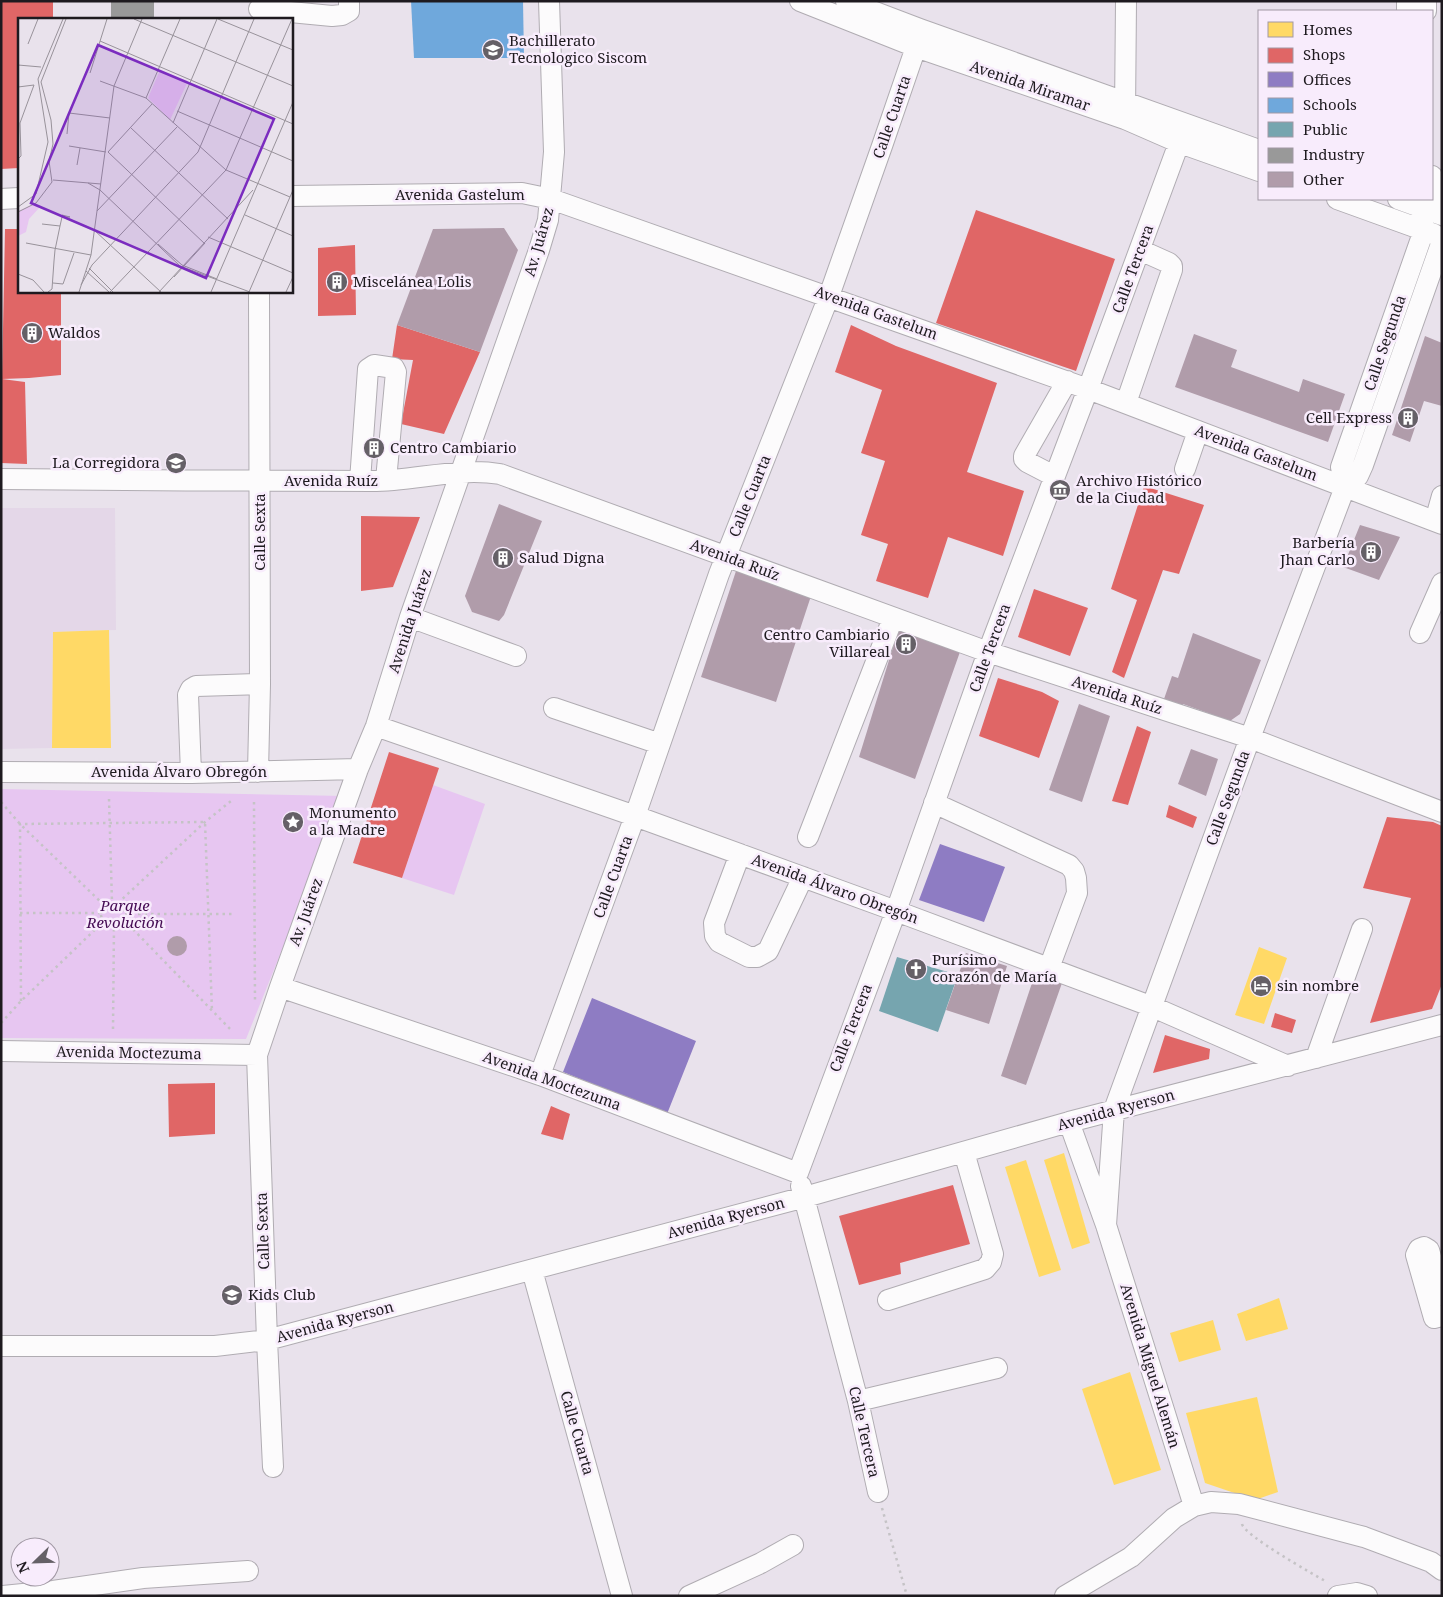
<svg xmlns="http://www.w3.org/2000/svg" width="1443" height="1597" font-family="'Noto Serif',serif">
  <style>
    .built { fill: #e4d7e8 }
    .green { fill: #e7c6f1 }
    .homes { fill: #ffd966 }
    .shops { fill: #e06666 }
    .offices { fill: #8e7cc3 }
    .schools { fill: #6fa8dc }
    .public { fill: #76a5af }
    .industry { fill: #999 }
    .building { fill: #b09caa }
    .lines { fill: none; stroke-linecap: round; stroke-linejoin: round }
    .minor-casing { stroke: #b0acb2; stroke-width: 22 }
    .path { stroke: #c5c3c6; stroke-width: 2.5; stroke-dasharray: 2.5 4; stroke-linecap: butt }
    .minor { stroke: #fcfbfc; stroke-width: 20 }
    .labels { text-anchor: middle; stroke-width: 5; stroke-linejoin: round; paint-order: stroke }
    .poi-label { font-size: 15px; fill: #1e1a1f; stroke: #f8ecfc; text-anchor: start }
    .street-label { font-size: 15px; fill: #1e1a1f; stroke: #f8ecfc }
    .park-label { font-size: 15px; font-style: italic; fill: #440a52; stroke: #f8ecfc }
    .inset-road { fill: none; stroke: #98929a; stroke-width: 1 }
    .view { fill: #7b2cbf; fill-opacity: 0.15; stroke: #7b2cbf; stroke-width: 2.5 }
    .inset-edge { fill: none; stroke: #1e1a1f; stroke-width: 2.5 }
  </style>
  <rect width="100%" height="100%" fill="#e9e2ec"/>
  <path class="built" d="M1 508H115L116 630 53 632 52 748 1 749Z"/>
  <path class="green" d="M433 785 485 804 454 895 402 878Z
    M1 789 344 796 246 1039 1 1038Z"/>
  <path class="homes" d="M109 630 111 748H52L53 632Z
    M1259 947 1287 958 1264 1024 1235 1015Z
    M1064 1153 1090 1243 1072 1249 1044 1160Z
    M1026 1160 1061 1270 1039 1277 1005 1167Z
    M1279 1298 1288 1329 1246 1341 1237 1314Z
    M1213 1320 1221 1350 1179 1362 1170 1333Z
    M1130 1372 1161 1470 1114 1485 1082 1389Z
    M1257 1397 1278 1492 1255 1500 1205 1483 1186 1413Z"/>
  <path class="shops" d="M1 1H53V19H19V168L1 169Z
    M976 210 1115 259 1076 371 936 323Z
    M5 229H19V291H61V375L29 378 2 379 25 382 27 464 1 463 2 379Z
    M355 245 356 315 318 316V248Z
    M397 325 480 352 444 434 401 424 413 360 392 359Z
    M851 325 896 346 997 383 967 472 1024 491 1003 556 948 537 928 598 876 581 888 544 861 535 885 461 861 453 882 390 835 372Z
    M1144 486 1204 505 1179 574 1163 570 1124 678 1112 672 1137 600 1111 589Z
    M361 516 420 517 393 587 361 591Z
    M1034 589 1088 608 1070 656 1018 637Z
    M998 678 1042 692 1059 701 1039 758 979 736Z
    M1137 726 1151 732 1128 805 1112 801Z
    M389 752 439 768 402 878 353 863Z
    M1169 805 1197 817 1193 828 1166 817Z
    M1387 817 1433 822 1442 826V984L1432 1009 1370 1023 1411 898 1363 888Z
    M1275 1013 1296 1020 1292 1033 1271 1027Z
    M1165 1035 1210 1049 1209 1059 1153 1073Z
    M215 1083V1134L169 1137 168 1084Z
    M551 1106 570 1114 563 1140 541 1134Z
    M953 1185 970 1244 900 1263 901 1274 859 1285 839 1216Z"/>
  <path class="offices" d="M940 844 1005 867 984 922 919 900Z
    M592 998 696 1041 667 1114 563 1072Z"/>
  <path class="schools" d="M411 1H523L524 58H414Z"/>
  <path class="public" d="M897 957 958 975 938 1032 879 1011Z"/>
  <path class="industry" d="M111 1H154V19H111Z"/>
  <path class="building" d="M504 228 518 250 480 352 397 325 433 229Z
    M1194 334 1237 350 1231 367 1299 392 1303 379 1345 394 1328 442 1175 387Z
    M1425 336 1442 343V406L1424 401 1410 442 1392 435Z
    M381 438 383 457 367 460V439Z
    M499 504 542 521 504 615 499 621 472 612 465 596Z
    M1360 525 1400 537 1379 580 1343 567Z
    M736 571 811 596 776 702 701 677Z
    M899 628 961 649 915 779 859 757Z
    M1193 633 1261 660 1240 714 1230 721 1183 704 1182 707 1164 699 1172 676 1178 678Z
    M1079 704 1110 716 1082 802 1049 790Z
    M1191 749 1218 759 1206 796 1178 784Z
    M167 946a10 10 0 1 1 20 0a10 10 0 1 1-20 0Z
    M966 953 1007 966 989 1024 946 1010Z
    M1036 971 1062 983 1026 1085 1001 1076Z"/>
  <g class="lines">
    <g class="minor-casing">
      <path id="minor" d="M800 1 916 47 1125 119 1180 143 1259 171
        M846 1 920 29 1259 150
        M259 9 332 16 342 15 349 11V1
        M1407 11V1
        M1426 11V1
        M1125 114 1126 1
        M1432 176 1442 213
        M291 196 522 193 551 199 1088 389 1442 524
        M1 199 19 198
        M1337 199 1434 234
        M1398 199 1442 215
        M1126 403 1172 270V266L1169 263 1140 250
        M1185 469 1198 431
        M1054 476 1027 462 1024 459V456L1067 381
        M1 479C125 480 248 481 372 481 415 481 457 467 500 474L988 652 1250 738 1442 812
        M360 481 368 369 374 365 394 368 396 372 386 480
        M1345 487 1341 467 1424 230 1419 199
        M1435 521 1442 496
        M410 617 516 656
        M1420 633 1442 583
        M554 708 660 744
        M376 726 635 816 896 911 1153 1007 1288 1066
        M1 772 191 773 358 769
        M258 772 260 684 259 291
        M191 773 188 695 191 689 196 686 260 684
        M934 803 1069 865 1074 871 1076 878 1077 893 1049 968
        M808 837 893 618
        M740 854 714 923 715 936 719 942 749 957H757L768 951 803 877
        M280 987 540 1075 798 1173
        M1 1051 257 1055
        M1316 1058 1362 929
        M540 1075 635 816 719 574 829 296 882 146 916 47 920 29
        M1069 1122 1106 1225 1194 1506
        M798 1173 896 911 988 652 1088 389 1186 124
        M801 1186 858 1401 878 1492
        M1106 1225 1114 1110 1250 738 1345 487 1358 476 1363 465 1442 241
        M532 1270 622 1596
        M1442 1295 1429 1250 1424 1247 1419 1249 1416 1255 1434 1318 1442 1316
        M888 1300 985 1269 991 1262 993 1254 964 1152
        M1 1346H215L267 1340 805 1197 1069 1122 1442 1025
        M858 1401 997 1368
        M273 1467 267 1340 257 1055 280 987 358 769 376 726 410 617 539 250 548 220 554 152 549 1
        M3 1596 53 1591 143 1578 248 1571
        M689 1596 761 1563 793 1545
        M1065 1596 1131 1557 1174 1518 1194 1506 1211 1502 1239 1504 1364 1537 1431 1562 1442 1570
        M1338 1596 1357 1593 1367 1596"/>
    </g>
    <path class="path" d="M109 799 112 902
      M1 802 20 824 104 905
      M254 802 255 1002
      M101 914a12 12 0 1 1 24 0a12 12 0 1 1-24 0Z
      M118 903 205 822 231 801
      M20 913H100
      M125 914H232
      M124 920 232 1031
      M21 1001 20 824 205 822 212 1011
      M1 1023 21 1001 103 922
      M113 1029 114 926
      M882 1508 907 1596
      M1242 1524C1245 1536 1313 1574 1327 1582"/>
    <use href="#minor" class="minor"/>
  </g>
  <defs>
    <g id="university-disc" transform="scale(1.125)"><circle r="9.5" fill="#656067" stroke="#f8ecfc"/><path d="M0-5L7-2L0 1L-7-2ZM-4 1L0 2.5L4 1V4Q0 6-4 4Z" fill="#fff"/></g>
    <g id="building-disc" transform="scale(1.125)"><circle r="9.5" fill="#656067" stroke="#f8ecfc"/><path d="M-4-6H4V6H1V3H-1V6H-4ZM-2.5-4.3h1.7v1.8h-1.7ZM.8-4.3h1.7v1.8H.8ZM-2.5-1h1.7V.8h-1.7ZM.8-1h1.7V.8H.8Z" fill="#fff"/></g>
    <g id="school-disc" transform="scale(1.125)"><circle r="9.5" fill="#656067" stroke="#f8ecfc"/><path d="M0-5L7-2L0 1L-7-2ZM-4 1L0 2.5L4 1V4Q0 6-4 4Z" fill="#fff"/></g>
    <g id="museum-disc" transform="scale(1.125)"><circle r="9.5" fill="#656067" stroke="#f8ecfc"/><path d="M0-6L6-3V-2H-6V-3ZM-5-1h2V3h-2ZM-1-1h2V3h-2ZM3-1h2V3H3ZM-6 4H6V6H-6Z" fill="#fff"/></g>
    <g id="sight-disc" transform="scale(1.125)"><circle r="9.5" fill="#656067" stroke="#f8ecfc"/><path d="M0-6L1.8-2.2L6-1.7L2.9 1.2L3.7 5.4L0 3.3L-3.7 5.4L-2.9 1.2L-6-1.7L-1.8-2.2Z" fill="#fff"/></g>
    <g id="church-disc" transform="scale(1.125)"><circle r="9.5" fill="#656067" stroke="#f8ecfc"/><path d="M-1.2-6h2.4v3.5h3.3v2.4h-3.3V6h-2.4V-.1h-3.3v-2.4h3.3Z" fill="#fff"/></g>
    <g id="hotel-disc" transform="scale(1.125)"><circle r="9.5" fill="#656067" stroke="#f8ecfc"/><path d="M-6-4.5h1.5V1H6V5H4.5V3h-9V5H-6ZM-4 0a1.8 1.8 0 1 1 3.6 0ZM.5 0V-2.5h3Q6-2.5 6 0Z" fill="#fff"/></g>
  </defs>
  <g fill-rule="evenodd">
    <use href="#university-disc" x="493" y="50"/>
    <use href="#building-disc" x="337" y="282"/>
    <use href="#building-disc" x="32" y="333"/>
    <use href="#building-disc" x="1408" y="418"/>
    <use href="#building-disc" x="374" y="448"/>
    <use href="#school-disc" x="176" y="463"/>
    <use href="#museum-disc" x="1060" y="490"/>
    <use href="#building-disc" x="1371" y="552"/>
    <use href="#building-disc" x="503" y="558"/>
    <use href="#building-disc" x="906" y="644"/>
    <use href="#sight-disc" x="293" y="822"/>
    <use href="#church-disc" x="916" y="969"/>
    <use href="#hotel-disc" x="1261" y="986"/>
    <use href="#school-disc" x="232" y="1295"/>
  </g>
  <g class="labels">
    <g class="poi-label">
      <text x="509" y="46">Bachillerato<tspan x="509" dy="17">Tecnologico Siscom</tspan></text>
      <text x="353" y="287">Miscelánea Lolis</text>
      <text x="48" y="338">Waldos</text>
      <text x="1392" y="423" text-anchor="end">Cell Express</text>
      <text x="390" y="453">Centro Cambiario</text>
      <text x="160" y="468" text-anchor="end">La Corregidora</text>
      <text x="1076" y="486">Archivo Histórico<tspan x="1076" dy="17">de la Ciudad</tspan></text>
      <text x="1355" y="548" text-anchor="end">Barbería<tspan x="1355" dy="17">Jhan Carlo</tspan></text>
      <text x="519" y="563">Salud Digna</text>
      <text x="890" y="640" text-anchor="end">Centro Cambiario<tspan x="890" dy="17">Villareal</tspan></text>
      <text x="309" y="818">Monumento<tspan x="309" dy="17">a la Madre</tspan></text>
      <text x="932" y="965">Purísimo<tspan x="932" dy="17">corazón de María</tspan></text>
      <text x="1277" y="991">sin nombre</text>
      <text x="248" y="1300">Kids Club</text>
    </g>
    <g class="street-label">
      <text transform="translate(1030 86) rotate(19)" y="5">Avenida Miramar</text>
      <text transform="translate(892 117) rotate(-71)" y="5">Calle Cuarta</text>
      <text x="460" y="200">Avenida Gastelum</text>
      <text transform="translate(539 242) rotate(-74)" y="5">Av. Juárez</text>
      <text transform="translate(1133 269) rotate(-70)" y="5">Calle Tercera</text>
      <text transform="translate(876 313) rotate(20)" y="5">Avenida Gastelum</text>
      <text transform="translate(1385 343) rotate(-71)" y="5">Calle Segunda</text>
      <text transform="translate(1256 453) rotate(21)" y="5">Avenida Gastelum</text>
      <text x="331" y="486">Avenida Ruíz</text>
      <text transform="translate(750 496) rotate(-68)" y="5">Calle Cuarta</text>
      <text transform="translate(260 532) rotate(-90)" y="5">Calle Sexta</text>
      <text transform="translate(735 560) rotate(20)" y="5">Avenida Ruíz</text>
      <text transform="translate(410 621) rotate(-72)" y="5">Avenida Juárez</text>
      <text transform="translate(990 648) rotate(-70)" y="5">Calle Tercera</text>
      <text transform="translate(1117 695) rotate(18)" y="5">Avenida Ruíz</text>
      <text x="179" y="777">Avenida Álvaro Obregón</text>
      <text transform="translate(1228 798) rotate(-70)" y="5">Calle Segunda</text>
      <text transform="translate(613 877) rotate(-70)" y="5">Calle Cuarta</text>
      <text transform="translate(835 889) rotate(20)" y="5">Avenida Álvaro Obregón</text>
      <text transform="translate(306 912) rotate(-70)" y="5">Av. Juárez</text>
      <text transform="translate(851 1028) rotate(-69)" y="5">Calle Tercera</text>
      <text transform="translate(129 1053) rotate(1)" y="5">Avenida Moctezuma</text>
      <text transform="translate(552 1081) rotate(20)" y="5">Avenida Moctezuma</text>
      <text transform="translate(1116 1110) rotate(-15)" y="5">Avenida Ryerson</text>
      <text transform="translate(726 1218) rotate(-15)" y="5">Avenida Ryerson</text>
      <text transform="translate(263 1231) rotate(-92)" y="5">Calle Sexta</text>
      <text transform="translate(335 1322) rotate(-15)" y="5">Avenida Ryerson</text>
      <text transform="translate(1150 1366) rotate(73)" y="5">Avenida Miguel Alemán</text>
      <text transform="translate(864 1432) rotate(77)" y="5">Calle Tercera</text>
      <text transform="translate(577 1433) rotate(74)" y="5">Calle Cuarta</text>
    </g>
    <g class="park-label">
      <text x="125" y="911">Parque<tspan x="125" dy="17">Revolución</tspan></text>
    </g>
  </g>
  <g transform="translate(18 18)">
    <rect width="275" height="275" fill="#e9e2ec"/>
    <path d="M142 52 170 63 152 102 130 80ZM18 185 21 190 11 201 8 214 0 218V193Z" fill="#e7c6f1"/>
    <path class="inset-road" d="M116 1 275 68M200 1 275 32M82 23 275 106M10 26 20 1M0 47 23 49M72 55 89 1M82 63 128 80 208 152 272 179M0 69 16 67M128 80 162 1M159 93 275 143M155 105 199 1M113 110 210 201M49 116 51 95 92 100M51 128 88 134M90 134 187 226M90 134 134 86M0 141 3 138 2 105 16 67M59 147 62 130M35 162 83 166M70 165 82 172 162 248 232 274M0 189 18 176 30 124 20 61 45 1M79 193 159 109M0 194 18 185 34 164 31 143 35 126 33 102 23 64 48 1M227 197 275 218M24 206 42 208M76 212 143 274M190 219 275 255M8 225 73 237M140 226 164 247 199 261M71 250 95 274M68 253 91 274M0 256 15 262 26 274M156 259 187 225M35 265 45 266 56 235M63 267 74 247 180 134 236 1M30 274 34 271 36 243 37 232 42 208 44 199V197L52 199H44M61 274 73 237 96 68 124 1M92 274 208 152 274 1M141 274 235 172M193 274 275 84M231 274 275 172M268 274 275 259"/>
    <path class="view" d="M80 27 256 101 188 260 13 185Z"/>
    <rect width="275" height="275" class="inset-edge"/>
  </g>
  <rect width="1443" height="1597" fill="none" stroke="#1e1a1f" stroke-width="5"/>
  <rect x="1258" y="10" width="175" height="190" fill="#f8ecfc" stroke="#a198a4"/>
  <rect x="1268" y="22" width="25" height="15" fill="#ffd966" stroke="#a198a4"/>
  <text x="1303" y="35" font-size="15" fill="#1e1a1f">Homes</text>
  <rect x="1268" y="48" width="25" height="15" fill="#e06666" stroke="#a198a4"/>
  <text x="1303" y="60" font-size="15" fill="#1e1a1f">Shops</text>
  <rect x="1268" y="72" width="25" height="15" fill="#8e7cc3" stroke="#a198a4"/>
  <text x="1303" y="85" font-size="15" fill="#1e1a1f">Offices</text>
  <rect x="1268" y="98" width="25" height="15" fill="#6fa8dc" stroke="#a198a4"/>
  <text x="1303" y="110" font-size="15" fill="#1e1a1f">Schools</text>
  <rect x="1268" y="122" width="25" height="15" fill="#76a5af" stroke="#a198a4"/>
  <text x="1303" y="135" font-size="15" fill="#1e1a1f">Public</text>
  <rect x="1268" y="148" width="25" height="15" fill="#999999" stroke="#a198a4"/>
  <text x="1303" y="160" font-size="15" fill="#1e1a1f">Industry</text>
  <rect x="1268" y="172" width="25" height="15" fill="#b09caa" stroke="#a198a4"/>
  <text x="1303" y="185" font-size="15" fill="#1e1a1f">Other</text>
  <g transform="translate(35 1562) rotate(247)"><circle r="24" fill="#f8ecfc" stroke="#a198a4"/>
  <path d="M0-4L9 19L0 12L-9 19Z" fill="#656067"/>
  <text y="-8" font-size="14" font-weight="bold" text-anchor="middle" fill="#1e1a1f">N</text>
  </g>
</svg>
